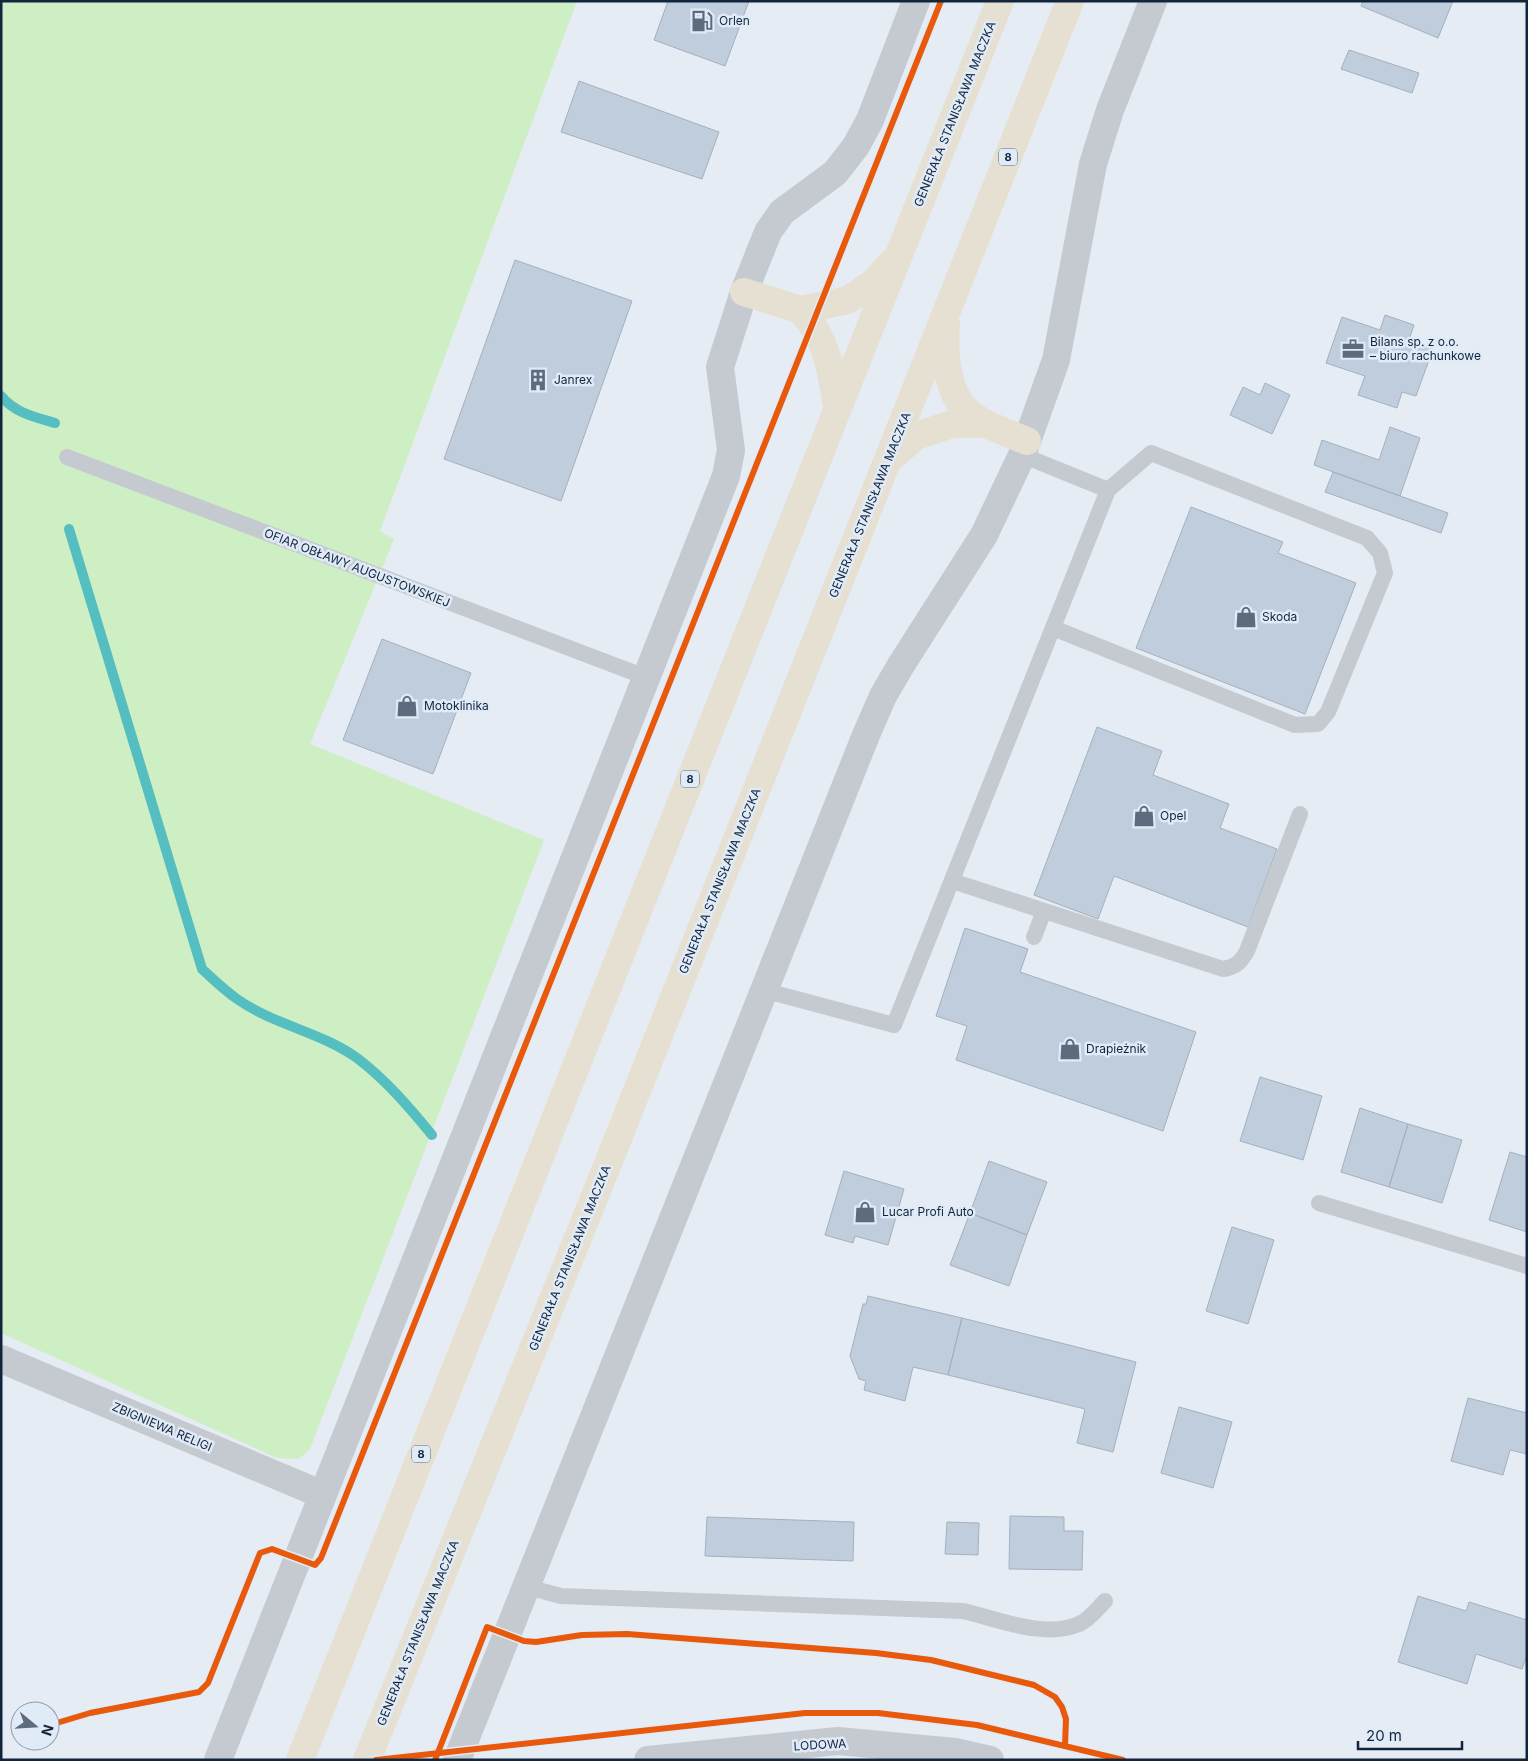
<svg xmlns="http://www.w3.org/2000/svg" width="1528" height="1761" font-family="Inter,sans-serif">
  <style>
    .green { fill: #ceeec3 }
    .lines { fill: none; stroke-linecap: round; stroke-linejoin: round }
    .stream { stroke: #54bec0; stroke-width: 10 }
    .building { fill: #c0cddd; stroke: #a3b0be }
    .service { stroke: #c5cad1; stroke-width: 16 }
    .minor { stroke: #c5cad1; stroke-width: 28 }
    .tertiary { stroke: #c5cad1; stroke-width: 28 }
    .trunk { stroke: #e6e0d3; stroke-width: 28 }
    .cycleway-casing { stroke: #e1ebf8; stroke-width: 9 }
    .cycleway { stroke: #e8590c; stroke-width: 6 }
    .labels { text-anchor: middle; stroke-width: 5; stroke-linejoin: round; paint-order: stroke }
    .shield { fill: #e1ebf8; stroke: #4f6075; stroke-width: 1 }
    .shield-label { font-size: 11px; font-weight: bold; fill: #11253d }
    .poi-label { font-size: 12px; fill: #11253d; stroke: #e1ebf8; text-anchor: start }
    .street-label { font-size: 12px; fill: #11253d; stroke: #e1ebf8 }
  </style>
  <rect width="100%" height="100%" fill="#e6ecf3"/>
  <path class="green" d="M1 1H577L380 531 394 539 310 744 544 840 310 1449 299 1459 277 1458 1 1333Z"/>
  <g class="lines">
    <path class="stream" d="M1 396C15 413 35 417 55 423
      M69 529 202 969C213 979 224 990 237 999 274 1025 321 1032 357 1058 386 1080 409 1107 432 1135"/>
  </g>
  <path class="building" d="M668 1H749L725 66 654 40Z
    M1363 1H1453L1438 38 1361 6Z
    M1349 50 1419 73 1412 93 1341 69Z
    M579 81 719 132 702 179 561 132Z
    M515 260 632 301 561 501 444 459Z
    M1385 315 1414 325 1409 340 1433 349 1416 396 1402 392 1397 408 1358 395 1365 376 1326 363 1342 317 1380 330Z
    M1265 383 1290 395 1272 434 1230 415 1243 387 1260 395Z
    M1390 427 1420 438 1400 496 1314 465 1322 440 1379 460Z
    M1333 472 1448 513 1441 533 1325 492Z
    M1191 507 1283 542 1278 553 1356 583 1305 714 1136 648Z
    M382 639 471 673 433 774 343 740Z
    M1097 727 1162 751 1153 775 1229 804 1220 828 1277 849 1248 927 1114 876 1098 919 1034 895Z
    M965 928 1028 949 1020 972 1196 1032 1163 1131 956 1060 967 1026 936 1016Z
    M1260 1077 1322 1096 1303 1160 1240 1141Z
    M1360 1108 1408 1124 1389 1187 1341 1172Z
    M1408 1124 1462 1140 1442 1203 1389 1187Z
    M1510 1152 1527 1157V1232L1489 1220Z
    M989 1161 1047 1182 1027 1235 970 1213Z
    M844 1171 904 1189 888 1245 855 1236 853 1243 825 1235Z
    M970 1213 1027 1235 1009 1286 950 1265Z
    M1232 1227 1274 1240 1248 1324 1206 1311Z
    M868 1296 962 1318 948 1375 913 1367 905 1401 864 1390 866 1381 859 1379 850 1356 863 1304H866Z
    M962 1318 1136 1362 1113 1452 1077 1443 1085 1409 948 1375Z
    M1468 1398 1527 1413V1454L1510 1450 1503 1475 1451 1461Z
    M1179 1407 1232 1422 1213 1488 1161 1473Z
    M1010 1516 1064 1517V1531H1083L1082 1570 1009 1569Z
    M707 1517 854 1522 853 1561 705 1556Z
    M947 1522 979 1523 978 1555 945 1554Z
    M1418 1596 1466 1611 1469 1602 1527 1620V1655L1522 1669 1476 1654 1467 1684 1398 1662Z"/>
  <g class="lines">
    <path class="service" d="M67 457 648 678
      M1053 628 1295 725 1318 724 1328 712 1385 573 1380 553 1367 538 1151 453 1108 490
      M952 881 1223 969C1236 967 1241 962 1247 951L1300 814
      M1034 937 1044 911
      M763 990 894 1025 1108 490 1022 455
      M1319 1203 1527 1266
      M527 1587 561 1596 963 1611C998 1619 1044 1639 1079 1624 1089 1620 1098 1608 1105 1601"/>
    <path class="minor" d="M1 1359 323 1495
      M218 1760 726 476 731 450 720 367 744 292 768 232 782 212 835 173 856 146 870 120 916 1
      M457 1760 866 735 883 696 901 665 984 535 1022 455 1056 360 1093 164 1110 110 1153 1"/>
    <path class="tertiary" d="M648 1760 838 1741 955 1752 990 1760"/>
    <path class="trunk" d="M744 292 801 310 820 306 848 300 873 283 891 263
      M801 310C827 340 831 369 837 407
      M946 324C944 348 946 383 960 403 973 422 1006 432 1027 441
      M888 460 916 436 952 424H986
      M300 1760 1000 1
      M367 1760 615 1146 1070 1"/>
    <g class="cycleway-casing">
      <path id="cycleway" d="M50 1725 90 1713 199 1692 208 1683 260 1553 272 1549 315 1565 321 1558 941 1
        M376 1760 805 1713H878L977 1725 1123 1760
        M435 1760 487 1627 524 1641 536 1642 582 1635 627 1634 876 1653 931 1660 1034 1685 1055 1697 1062 1707 1066 1719 1065 1746"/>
    </g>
    <use href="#cycleway" class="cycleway"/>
  </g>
  <defs>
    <g id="fuel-bare" transform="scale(1.725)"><path d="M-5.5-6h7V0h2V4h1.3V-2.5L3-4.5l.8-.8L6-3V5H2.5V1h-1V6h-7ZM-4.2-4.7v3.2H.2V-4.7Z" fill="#5c6b7d" stroke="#e1ebf8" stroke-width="2.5" paint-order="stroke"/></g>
    <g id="office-bare" transform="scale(1.725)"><path d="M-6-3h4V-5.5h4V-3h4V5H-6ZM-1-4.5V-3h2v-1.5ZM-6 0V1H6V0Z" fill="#5c6b7d" stroke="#e1ebf8" stroke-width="2.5" paint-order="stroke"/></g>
    <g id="building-bare" transform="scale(1.725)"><path d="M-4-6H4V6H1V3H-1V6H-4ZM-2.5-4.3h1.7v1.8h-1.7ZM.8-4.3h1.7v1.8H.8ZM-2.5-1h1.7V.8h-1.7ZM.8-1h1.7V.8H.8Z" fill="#5c6b7d" stroke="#e1ebf8" stroke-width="2.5" paint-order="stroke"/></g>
    <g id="shop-bare" transform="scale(1.725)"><path d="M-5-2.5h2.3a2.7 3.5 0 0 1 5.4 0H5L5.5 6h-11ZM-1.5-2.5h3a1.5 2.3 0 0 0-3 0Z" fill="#5c6b7d" stroke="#e1ebf8" stroke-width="2.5" paint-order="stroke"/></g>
  </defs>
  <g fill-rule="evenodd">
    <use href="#fuel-bare" x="702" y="21"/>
    <use href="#office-bare" x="1353" y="349"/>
    <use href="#building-bare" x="538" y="380"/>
    <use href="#shop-bare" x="1246" y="617"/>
    <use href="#shop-bare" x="407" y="706"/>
    <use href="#shop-bare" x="1144" y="816"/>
    <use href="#shop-bare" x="1070" y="1049"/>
    <use href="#shop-bare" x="865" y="1212"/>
  </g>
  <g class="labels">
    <g class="shield">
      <rect x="999" y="148.5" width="18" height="17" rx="4"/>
      <rect x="681" y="770.5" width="18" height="17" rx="4"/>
      <rect x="412" y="1445.5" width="18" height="17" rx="4"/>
    </g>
    <g class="shield-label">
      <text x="1008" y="161">8</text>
      <text x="690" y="783">8</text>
      <text x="421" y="1458">8</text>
    </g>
    <g class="poi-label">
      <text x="719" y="25">Orlen</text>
      <text x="1370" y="346">Bilans sp. z o.o.<tspan x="1370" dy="14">– biuro rachunkowe</tspan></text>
      <text x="554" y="384">Janrex</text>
      <text x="1262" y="621">Skoda</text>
      <text x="424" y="710">Motoklinika</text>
      <text x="1160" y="820">Opel</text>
      <text x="1086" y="1053">Drapieżnik</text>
      <text x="882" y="1216">Lucar Profi Auto</text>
    </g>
    <g class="street-label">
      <text transform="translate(955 114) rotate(-68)" y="4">GENERAŁA STANISŁAWA MACZKA</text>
      <text transform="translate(870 505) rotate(-68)" y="4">GENERAŁA STANISŁAWA MACZKA</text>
      <text transform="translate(357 568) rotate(21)" y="4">OFIAR OBŁAWY AUGUSTOWSKIEJ</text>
      <text transform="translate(720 881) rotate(-68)" y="4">GENERAŁA STANISŁAWA MACZKA</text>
      <text transform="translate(570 1258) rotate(-68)" y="4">GENERAŁA STANISŁAWA MACZKA</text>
      <text transform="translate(162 1427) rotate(23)" y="4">ZBIGNIEWA RELIGI</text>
      <text transform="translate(418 1633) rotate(-68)" y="4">GENERAŁA STANISŁAWA MACZKA</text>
      <text transform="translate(820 1745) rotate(-3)" y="4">LODOWA</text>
    </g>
  </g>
  <rect width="1528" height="1761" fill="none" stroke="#11253d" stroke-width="5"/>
  <g transform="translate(35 1726) rotate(108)"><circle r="24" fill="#e1ebf8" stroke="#8e9cad"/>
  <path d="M0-4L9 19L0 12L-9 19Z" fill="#5c6b7d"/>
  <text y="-8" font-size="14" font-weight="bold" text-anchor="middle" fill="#11253d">N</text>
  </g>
  <path d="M1358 1741v8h104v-8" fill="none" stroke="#11253d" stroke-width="2.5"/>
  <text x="1366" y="1741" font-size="15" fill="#11253d" stroke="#e1ebf8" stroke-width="4" paint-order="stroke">20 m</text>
</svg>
